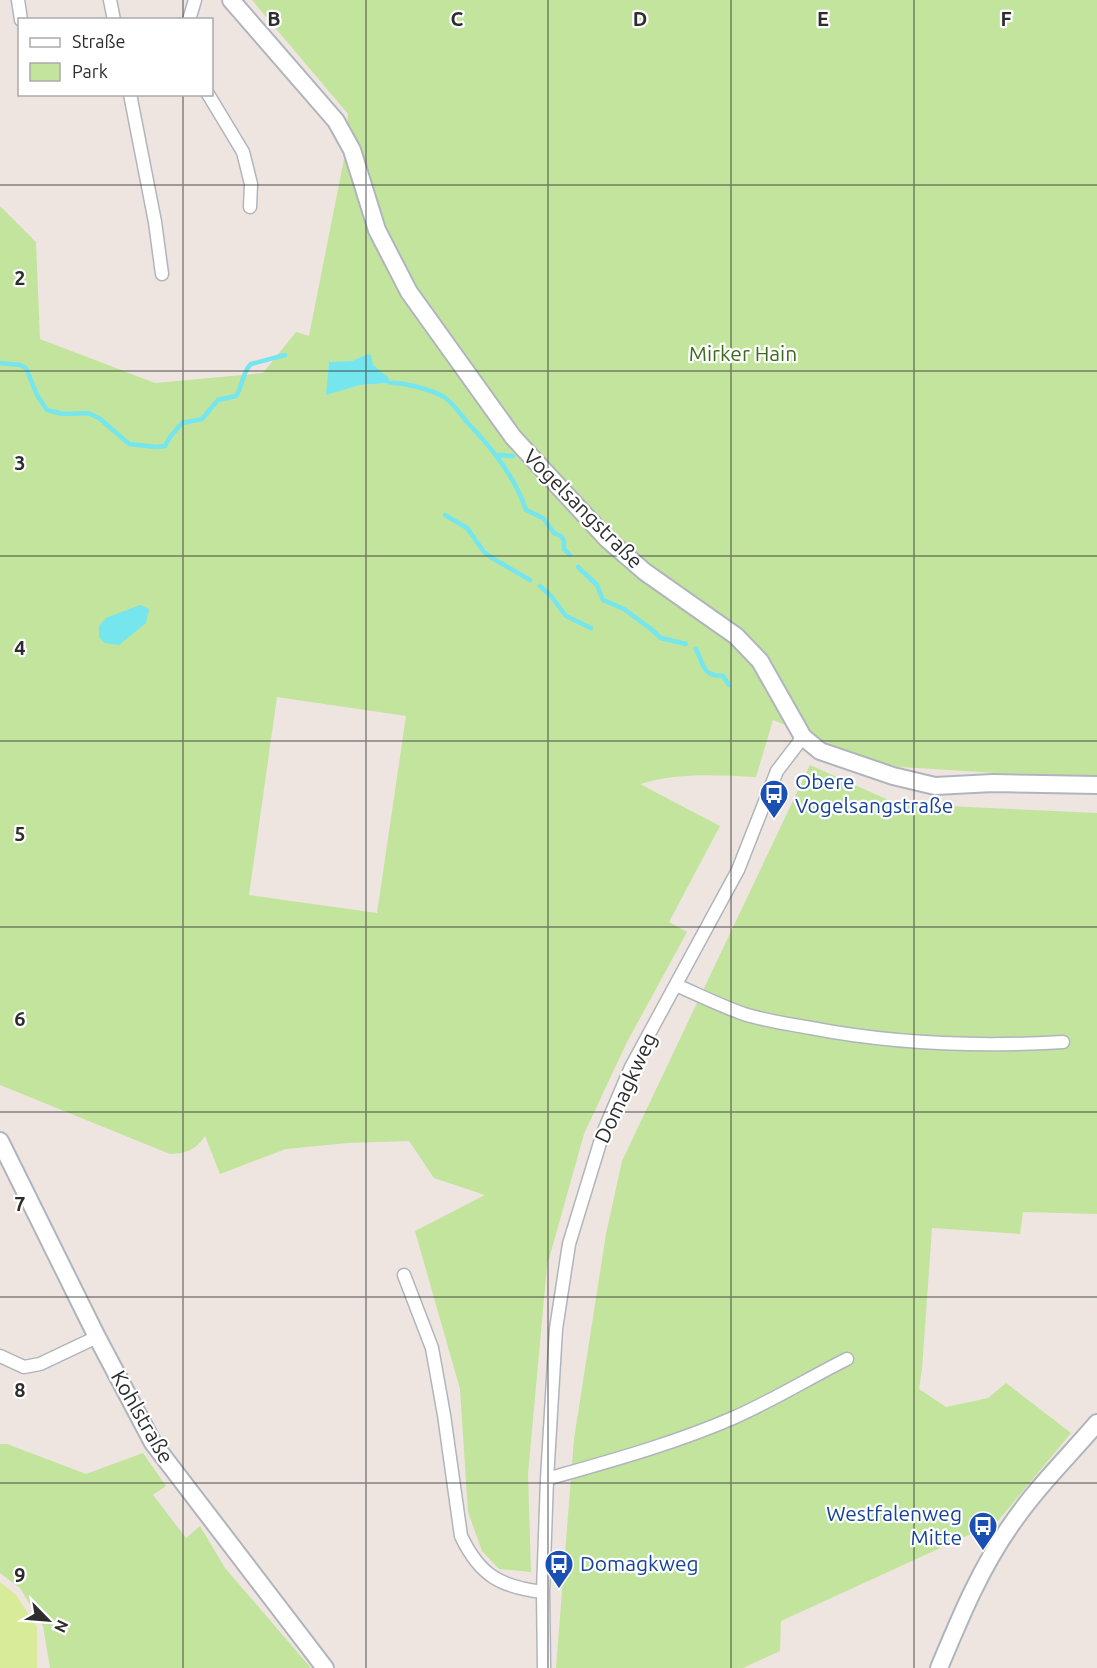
<svg xmlns="http://www.w3.org/2000/svg" width="1097" height="1668" font-family="Ubuntu,sans-serif">
  <style>
    .green { fill: #c2e49d; fill-rule: evenodd }
    .pitch { fill: #d7eb99 }
    .water { fill: #75e5ee }
    .lines { fill: none; stroke-linecap: round; stroke-linejoin: round }
    .stream { stroke: #75e5ee; stroke-width: 4.5 }
    .street-casing { stroke: #b0b5bd; stroke-width: 15 }
    .secondary-casing { stroke: #b0b5bd; stroke-width: 20 }
    .street { stroke: #fff; stroke-width: 12 }
    .secondary { stroke: #fff; stroke-width: 16 }
    .grid { fill: none; stroke: #2d2d2d; stroke-width: 1.5; stroke-opacity: 0.55 }
    .labels { text-anchor: middle; stroke-width: 4.5; stroke-linejoin: round; paint-order: stroke }
    .park-label { font-size: 21px; fill: #3b6b1c; stroke: #fff }
    .street-label { font-size: 21px; fill: #2d2d2d; stroke: #fff }
    .transit-label { font-size: 21px; fill: #164399; stroke: #fff; text-anchor: start }
    .grid-label { font-size: 20px; text-anchor: middle; font-weight: bold; fill: #2d2d2d; stroke: #fff; stroke-width: 4.5; stroke-linejoin: round; paint-order: stroke }
  </style>
  <rect width="100%" height="100%" fill="#eee5e0"/>
  <path class="green" d="M252 0H1097V776L996 773 885 766 773 720 756 777C718 775 678 772 640 784L720 826 669 922 687 932 626 1044 584 1134 547 1266 528 1474 531 1572 499 1569 482 1551 468 1512 460 1389 415 1231 485 1195 434 1178 409 1141 348 1143 286 1149 220 1174 205 1136C196 1150 187 1153 170 1154L0 1085V206L36 242 40 339 155 383 263 373 296 332 309 336 344 159 348 114ZM352 361C365 364 386 368 390 383L360 385 327 394 329 363ZM277 697 406 716 377 913 249 895Z
    M810 765 893 802 967 807 1097 813V1214L1023 1212 1020 1234 932 1228 922 1369 919 1389 946 1407 988 1398 1006 1383 1071 1433 997 1522 781 1621 780 1651 743 1668H556L574 1439 606 1234 622 1161Z
    M0 1444H7L86 1474 143 1453 166 1486 153 1495 186 1538 200 1526 225 1568 311 1668H50L43 1626 20 1588 0 1573Z"/>
  <path class="pitch" d="M0 1582 16 1595 37 1627V1668H0Z"/>
  <path class="water" d="M368 354 371 355 373 365 388 377 390 383 360 385 326 395 329 362 352 361Z
    M140 605 149 609 146 623 119 645 105 643 99 637V626L106 618Z"/>
  <g class="lines">
    <path class="stream" d="M0 363 20 365 26 368 37 395 47 410 63 414 88 413 99 418 129 444 156 447 165 446 170 437 182 423 202 419 218 400 236 396C243 386 242 372 251 364L285 355
      M390 383C403 382 432 390 444 397 453 403 459 412 466 421 491 447 514 475 526 510L543 518 554 533 561 536 564 541V549L570 555
      M496 455 513 456
      M445 515 467 528 484 552 492 558 530 580
      M578 567 597 585 603 600 624 609 651 629 661 638 686 644
      M540 586 551 596 566 616 591 628
      M696 649C704 665 702 676 723 676L729 685"/>
    <g class="street-casing">
      <path id="street" d="M18 0 21 20
        M110 0 114 20
        M189 20 195 0
        M130 94 155 222 162 274
        M208 94 243 152 251 184 250 207
        M676 985C699 995 721 1006 744 1014 766 1021 789 1024 811 1028 894 1044 979 1047 1063 1042
        M404 1275 432 1348 444 1415 461 1536C480 1576 501 1587 543 1592
        M0 1356 24 1367 40 1364 97 1337
        M547 1479C610 1461 673 1444 733 1418 772 1401 809 1378 847 1359
        M544 1668 543 1592 547 1479 556 1329 569 1244 603 1133 631 1067 738 870 777 771 803 737"/>
    </g>
    <g class="secondary-casing">
      <path id="secondary" d="M231 0 336 121 352 150 377 230 409 292 513 437 608 540 645 572 736 636 760 661 803 737 820 751 893 776 935 786 993 783 1097 785
        M0 1141 97 1337 153 1443 325 1668
        M939 1668C960 1618 980 1569 1011 1525 1036 1488 1068 1457 1097 1423"/>
    </g>
    <use href="#street" class="street"/>
    <use href="#secondary" class="secondary"/>
  </g>
  <path class="grid" d="M183 0V20M366 0V1668M548 0V1668M731 0V1668M914 0V1668M183 94V1668M0 185H1097M0 371H1097M0 556H1097M0 741H1097M0 927H1097M0 1112H1097M0 1297H1097M0 1483H1097"/>
  <defs>
    <g id="bus-pin" transform="scale(1.5)"><path d="M0 17L-7.5 6A9.5 9.5 0 1 1 7.5 6Z" fill="#1a4fb4" stroke="#fff"/><path d="M-5-6H5V4H4V6H2V4H-2V6H-4V4H-5ZM-3.5-4V0h7V-4ZM-3.5 1.2v1.5H-2V1.2ZM2 1.2v1.5H3.5V1.2Z" fill="#fff"/></g>
  </defs>
  <g fill-rule="evenodd">
    <use href="#bus-pin" x="774" y="794"/>
    <use href="#bus-pin" x="983" y="1526"/>
    <use href="#bus-pin" x="559" y="1564"/>
  </g>
  <g class="labels">
    <g class="park-label">
      <text x="743" y="361">Mirker Hain</text>
    </g>
    <g class="street-label">
      <text transform="translate(583 509) rotate(45)" y="7">Vogelsangstraße</text>
      <text transform="translate(626 1088) rotate(-65)" y="7">Domagkweg</text>
      <text transform="translate(142 1417) rotate(60)" y="7">Kohlstraße</text>
    </g>
    <g class="transit-label">
      <text x="795" y="789">Obere<tspan x="795" dy="24">Vogelsangstraße</tspan></text>
      <text x="962" y="1521" text-anchor="end">Westfalenweg<tspan x="962" dy="24">Mitte</tspan></text>
      <text x="580" y="1571">Domagkweg</text>
    </g>
  </g>
  <g class="grid-label">
    <text x="274" y="26">B</text>
    <text x="457" y="26">C</text>
    <text x="640" y="26">D</text>
    <text x="823" y="26">E</text>
    <text x="1006" y="26">F</text>
    <text x="20" y="285">2</text>
    <text x="20" y="470">3</text>
    <text x="20" y="655">4</text>
    <text x="20" y="841">5</text>
    <text x="20" y="1026">6</text>
    <text x="20" y="1211">7</text>
    <text x="20" y="1397">8</text>
    <text x="20" y="1582">9</text>
  </g>
  <rect x="18" y="18" width="195" height="78" fill="#ffffff" stroke="#ababab" stroke-width="1.5"/>
  <rect x="30" y="38" width="30" height="9" fill="#ffffff" stroke="#ababab" stroke-width="1.5"/>
  <text x="72" y="48" font-size="18" fill="#2d2d2d">Straße</text>
  <rect x="30" y="63" width="30" height="18" fill="#c2e49d" stroke="#ababab" stroke-width="1.5"/>
  <text x="72" y="78" font-size="18" fill="#2d2d2d">Park</text>
  <g transform="translate(48 1620) rotate(115)" stroke="#ffffff" stroke-width="4.5" paint-order="stroke">
  <path d="M0-4.5L10 22L0 15L-10 22Z" fill="#2d2d2d"/>
  <text y="-9" font-size="16" font-weight="bold" text-anchor="middle" fill="#2d2d2d">N</text>
  </g>
</svg>
